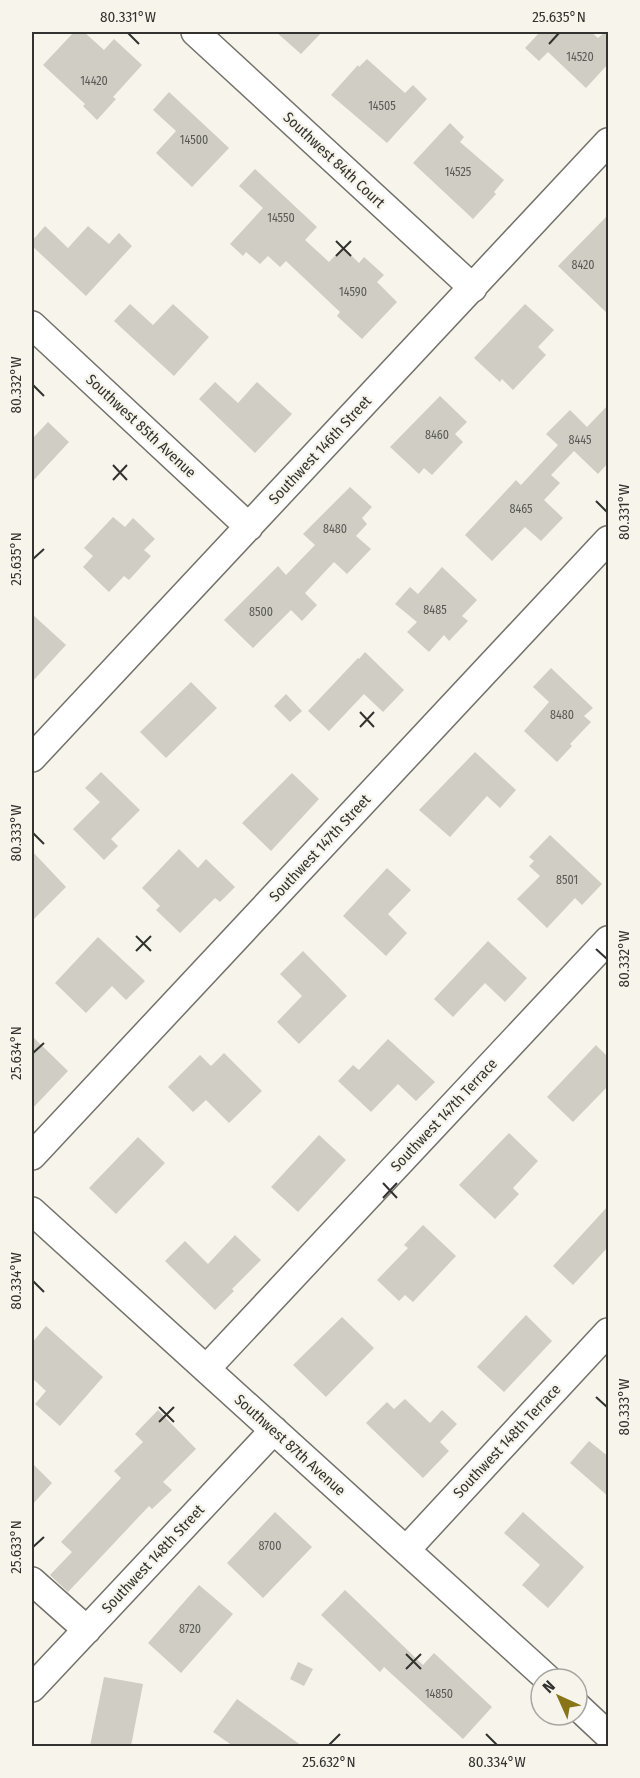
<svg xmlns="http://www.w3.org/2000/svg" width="640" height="1778" font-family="'Fira Sans Condensed',sans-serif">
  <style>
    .building { fill: #cfcdc4 }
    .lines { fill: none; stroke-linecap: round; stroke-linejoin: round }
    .minor-casing { stroke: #737169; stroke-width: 30 }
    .minor { stroke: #fff; stroke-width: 27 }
    .ticks { fill: none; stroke: #33322f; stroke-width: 2 }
    .labels { text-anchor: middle; stroke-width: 4.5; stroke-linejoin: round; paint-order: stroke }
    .number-label { font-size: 12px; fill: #5a5954 }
    .street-label { font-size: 15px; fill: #33322f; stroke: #f6f4eb }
    .neatline { fill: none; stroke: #33322f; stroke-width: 2 }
    .ticks-label { font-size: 15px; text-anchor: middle; fill: #33322f }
  </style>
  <rect width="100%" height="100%" fill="#f6f4eb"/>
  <path class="building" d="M74 32H84L104 50 114 39 142 65 113 97 116 99 97 120 83 106 85 104 43 65Z
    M276 32H322L301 54Z
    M540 32H591L598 38 605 32H609V63L586 88 548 52 539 61 525 48Z
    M367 59 405 93 413 85 427 99 387 143 331 95 358 65 359 67Z
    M169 92 229 148 192 187 156 153 176 131 153 110Z
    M450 123 464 137 460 142 504 180 494 192 496 194 473 219 413 163Z
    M255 169 317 227 305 240 329 262 343 247 359 263 364 257 384 275 377 282 397 302 362 339 337 316 340 312 286 261 280 267 268 256 260 264 246 252 243 256 230 244 263 208 239 186Z
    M609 214V315L558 266Z
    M45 226 68 248 88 226 109 244 119 233 132 246 86 296 32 246V241Z
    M130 304 153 325 173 304 209 337 174 376 114 321Z
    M525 304 554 330 538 347 546 355 513 390 502 379 500 382 474 358Z
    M215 382 238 403 257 382 292 414 255 453 199 399Z
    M440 396 467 422 455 434 463 442 432 475 424 468 419 474 390 447Z
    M609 404V462L598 474 574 451 551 475 560 483 544 500 563 518 541 541 525 527 492 561 465 535 516 480 521 485 558 445 546 434 570 410 587 427Z
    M48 422 69 442 32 482V439Z
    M350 487 372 507 362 518 367 524 356 536 371 549 347 574 334 562 305 593 317 605 302 621 291 610 253 648 224 620 278 566 286 575 315 545 303 534Z
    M113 517 125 527 133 518 155 539 144 550 151 556 129 580 124 576 109 592 83 567 93 556 84 548Z
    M442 567 477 600 462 616 468 621 449 641 444 635 429 652 407 632 417 622 395 604 410 587 418 594Z
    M32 614 66 645 32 682Z
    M365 652 404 690 383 712 364 694 329 731 308 711 358 658 359 659Z
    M551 668 593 708 584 716 591 722 570 744 572 746 557 762 524 731 549 702 533 687Z
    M191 682 217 708 166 758 140 732Z
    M286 694 302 711 290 722 274 706Z
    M475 752 516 790 500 808 487 796 450 837 419 810Z
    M101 772 140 810 111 839 118 846 104 860 73 829 100 802 85 788Z
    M292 773 319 799 271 851 242 823Z
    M550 835 602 884 582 905 575 898 547 928 517 899 540 876 529 866 534 861 529 857Z
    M179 849 198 868 206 859 235 887 220 902 215 898 180 933 156 910 160 906 142 888Z
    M32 851 66 887 32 921Z
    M387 868 411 890 388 914 407 933 386 956 343 916Z
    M98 937 145 981 126 1000 112 986 86 1013 55 983Z
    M488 941 527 978 505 1002 485 983 453 1017 434 999Z
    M303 951 347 996 299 1044 277 1022 302 996 280 974Z
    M32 1036 68 1071 32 1109Z
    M388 1039 435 1082 416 1101 398 1084 371 1112 338 1081 353 1065 359 1070Z
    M596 1045 609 1058V1085L573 1122 547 1097Z
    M224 1053 262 1091 229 1123 206 1100 193 1112 168 1087 200 1055 211 1066Z
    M509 1133 538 1161 513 1188 519 1194 495 1219 459 1185Z
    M319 1135 346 1160 298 1212 271 1187Z
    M138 1137 165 1163 116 1214 89 1188Z
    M609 1205V1246L573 1285 553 1266Z
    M423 1225 456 1256 413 1302 405 1295 399 1301 377 1280 408 1248 404 1245Z
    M235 1235 261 1260 232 1289 234 1291 215 1310 165 1261 185 1241 208 1264Z
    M526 1315 552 1341 504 1392 477 1367Z
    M342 1317 374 1348 326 1397 293 1365Z
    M46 1326 103 1377 60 1426 35 1404 46 1391 32 1378V1343Z
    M405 1399 430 1423 442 1410 457 1424 440 1442 449 1451 423 1478 366 1423 387 1402 394 1409Z
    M158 1410 196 1449 163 1482 172 1490 152 1509 149 1506 68 1592 50 1575 72 1552 61 1542 121 1478 114 1471 143 1442 135 1434Z
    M589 1441 609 1457V1497L570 1463Z
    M32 1463 52 1483 32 1505Z
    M275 1512 312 1547 263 1598 227 1563Z
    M523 1512 584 1567 548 1608 522 1585 540 1565 504 1533Z
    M199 1585 233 1614 181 1673 148 1643Z
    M345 1590 423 1665 434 1653 492 1707 463 1739 384 1667 380 1672 321 1615Z
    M298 1662 313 1669 304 1686 290 1679Z
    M104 1677 143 1684 131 1746H90Z
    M237 1699 302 1746H233L213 1732Z"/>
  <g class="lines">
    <g class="minor-casing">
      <path id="minor" d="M195 32 473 288
        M32 325 249 527
        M32 758 608 142
        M32 1156 608 540
        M32 1211 548 1679
        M206 1369 608 940
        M406 1550 608 1332
        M32 1581 87 1630
        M32 1688 274 1430
        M577 1706 608 1735"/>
    </g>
    <use href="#minor" class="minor"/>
  </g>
  <path class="ticks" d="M128 33 139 44M549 44 559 33M336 241 351 256M336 256 351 241M33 385 44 396M113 465 127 480M113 480 127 465M596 501 607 512M33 559 44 549M360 712 374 727M360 727 374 712M33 833 44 844M136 936 151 951M596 949 607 959M136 951 151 936M33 1053 44 1043M383 1183 397 1198M383 1198 397 1183M33 1281 44 1292M596 1397 607 1407M159 1407 174 1422M159 1422 174 1407M33 1547 44 1537M406 1654 421 1669M406 1669 421 1654M486 1734 497 1745M329 1745 340 1734"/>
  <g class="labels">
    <g class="number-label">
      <text x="580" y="61">14520</text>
      <text x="94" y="85">14420</text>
      <text x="382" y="110">14505</text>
      <text x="194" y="144">14500</text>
      <text x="458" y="176">14525</text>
      <text x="281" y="222">14550</text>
      <text x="583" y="269">8420</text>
      <text x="353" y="296">14590</text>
      <text x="437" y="439">8460</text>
      <text x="580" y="444">8445</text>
      <text x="521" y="513">8465</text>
      <text x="335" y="533">8480</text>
      <text x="435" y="614">8485</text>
      <text x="261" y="616">8500</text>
      <text x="562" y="719">8480</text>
      <text x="567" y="884">8501</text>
      <text x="270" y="1550">8700</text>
      <text x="190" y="1633">8720</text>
      <text x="439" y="1698">14850</text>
    </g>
    <g class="street-label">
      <text transform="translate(334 160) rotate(43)" y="5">Southwest 84th Court</text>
      <text transform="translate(141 426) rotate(43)" y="5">Southwest 85th Avenue</text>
      <text transform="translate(320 450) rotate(-47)" y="5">Southwest 146th Street</text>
      <text transform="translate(320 848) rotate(-47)" y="5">Southwest 147th Street</text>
      <text transform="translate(444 1115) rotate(-47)" y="5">Southwest 147th Terrace</text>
      <text transform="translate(507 1441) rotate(-47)" y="5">Southwest 148th Terrace</text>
      <text transform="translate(290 1445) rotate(42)" y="5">Southwest 87th Avenue</text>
      <text transform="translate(153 1559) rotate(-47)" y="5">Southwest 148th Street</text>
    </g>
  </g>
  <rect width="640" height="1778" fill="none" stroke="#f6f4eb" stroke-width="66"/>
  <g transform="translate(559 1697) rotate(315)"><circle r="28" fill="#f6f4eb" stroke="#a8a6a0" stroke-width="1.5"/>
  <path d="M0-4.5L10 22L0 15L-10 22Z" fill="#897518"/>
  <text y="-9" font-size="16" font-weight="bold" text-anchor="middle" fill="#33322f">N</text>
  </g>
  <rect x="33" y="33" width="574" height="1712" class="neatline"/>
  <g class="ticks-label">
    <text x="128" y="22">80.331°W</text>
    <text x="559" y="22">25.635°N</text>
    <text transform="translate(16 385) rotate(-90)" y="5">80.332°W</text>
    <text transform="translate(624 512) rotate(-90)" y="5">80.331°W</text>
    <text transform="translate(16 559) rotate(-90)" y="5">25.635°N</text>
    <text transform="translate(16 833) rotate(-90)" y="5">80.333°W</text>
    <text transform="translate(624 959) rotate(-90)" y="5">80.332°W</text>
    <text transform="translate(16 1053) rotate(-90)" y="5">25.634°N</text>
    <text transform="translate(16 1281) rotate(-90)" y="5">80.334°W</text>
    <text transform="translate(624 1407) rotate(-90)" y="5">80.333°W</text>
    <text transform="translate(16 1547) rotate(-90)" y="5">25.633°N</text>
    <text x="329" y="1767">25.632°N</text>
    <text x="497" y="1767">80.334°W</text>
  </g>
</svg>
